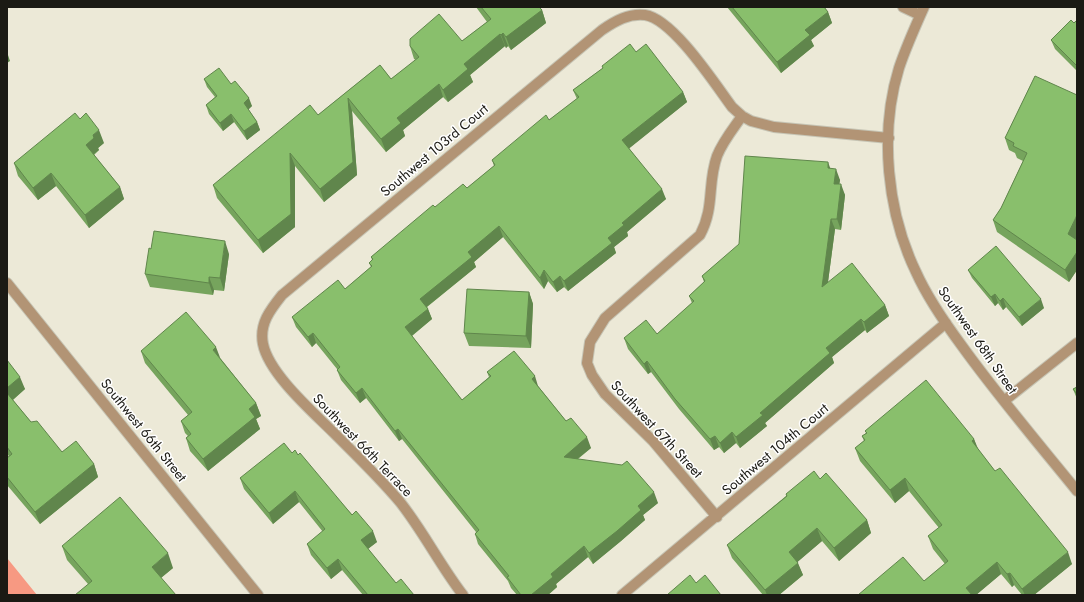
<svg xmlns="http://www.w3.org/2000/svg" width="1084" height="602" font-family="Jost,sans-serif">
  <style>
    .green { fill: #f79982 }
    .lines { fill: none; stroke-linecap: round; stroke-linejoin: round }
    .minor-casing { stroke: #c6c4b4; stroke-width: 12 }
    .minor { stroke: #b29475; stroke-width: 10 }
    .wall { fill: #76a45d }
    .shaded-wall { fill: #60864c }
    .building { fill: #89bf6c; stroke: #60864c }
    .labels { text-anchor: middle; stroke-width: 3; stroke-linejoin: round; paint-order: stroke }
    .street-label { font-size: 14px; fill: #1b1a14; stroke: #fff }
  </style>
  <rect width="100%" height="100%" fill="#ece9d7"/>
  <path class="green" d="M7 558 37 595H7Z"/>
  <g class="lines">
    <g class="minor-casing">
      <path id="minor" d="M903 7 920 15
        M924 7C915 27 906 47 899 68 879 133 887 212 916 272 928 299 945 323 962 346 998 396 1038 443 1077 491
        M7 283 258 595
        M1004 401 1077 343
        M717 517 653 441 605 394 592 375 587 363 590 342 605 318 700 235C715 207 707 184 717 156 723 141 733 129 742 116
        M463 595C440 565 423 531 400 502 379 477 357 456 334 433 313 412 269 374 263 344 259 324 270 310 282 295L602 30C615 21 629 13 645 15 673 19 715 84 732 107L742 116 751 121 774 127 889 138
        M622 595 946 323"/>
    </g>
    <use href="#minor" class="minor"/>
  </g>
  <path class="wall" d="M476 7H539L542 10 546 23 511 50 508 46 506 48 505 46 470 75 473 82 448 102 443 97 403 130 405 136 386 152 352 111 357 175 324 202 295 166V227L263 253 217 198 213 185 318 115 380 65 391 79 416 60 414 59 410 46 462 41 487 22Z
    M727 7H826L825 8 828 12 832 23 811 40 814 46 781 73Z
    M1077 20V71L1055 49 1051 40Z
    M636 52 683 92 687 102 629 148 666 199 627 232 628 236 614 247 616 253 568 291 564 287 557 292 548 281 544 289 503 237 474 262 476 267 427 307 428 309 432 319 412 336 462 400 489 377 487 372 538 386 566 421 591 448 578 459 658 503 643 515 645 520 621 541 593 564 588 557 556 584 557 587 548 595H517L511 588 508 581 478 544 475 534 476 532 402 439 399 441 366 398 360 403 341 380 337 370V369L316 343 312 347 296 327 292 317 345 289 371 267 369 263 372 260 371 257 435 207 467 188 494 166 492 160 549 120 577 99 573 90 603 68 602 66Z
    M1035 76 1076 239 1077 240V270L1069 282 997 232 993 220 1001 208 1023 161 1017 158 1015 153 1009 150 1005 138Z
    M204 79 231 84 252 106 248 109 257 122 260 130 247 140 234 122 223 131 209 114 206 105 215 97 207 87Z
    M104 143 98 148 99 150 94 155 120 187 124 199 89 228 56 186 38 200 18 176 14 163Z
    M830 169 840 180 839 184 845 195 841 230 835 229 828 282 885 305 889 316 867 333 865 330 832 357 834 363 765 423 767 426 740 448 736 443 724 453 719 447 714 450 679 409 651 372 648 374 628 349 624 338 657 334 692 303 689 296 704 282 702 276Z
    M229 254 224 291 214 290 213 295 150 287 145 274Z
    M968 270 1044 308 1022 326 1006 307 1003 310 998 303 995 306 972 278Z
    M529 292 533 304 531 348 469 346 464 333Z
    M141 351 221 359 256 403 261 416 256 419 260 429 208 471 190 451 186 438 188 436 185 433 181 421 188 415 145 363Z
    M7 360 25 389 13 400 31 422 62 452 94 464 98 477 40 524 7 485V458L9 456 7 454Z
    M1077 387V399L1073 389Z
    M865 431 974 439 977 448 995 471 1072 564 1034 595H1022L1014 585 1012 587 1001 574 976 595H858L924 581 945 564 933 549 928 536 939 528 909 491 895 503 860 461 855 448 864 441 862 436 866 433Z
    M292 453 298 455 377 542 368 549 396 583 414 595H363L342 570 331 579 311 555 307 544 323 532 299 502 273 524 244 489 240 478Z
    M820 479 867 520 871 533 839 561 822 541 797 562 803 575 779 595H763L732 558 727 545 786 496V494Z
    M62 546 173 568 161 578 88 584 67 560Z"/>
  <path class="shaded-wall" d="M542 10 546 23 511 50 506 37Z
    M828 12 832 23 811 40 814 46 781 73 777 62 805 30Z
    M503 33 508 46 506 48 501 35Z
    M500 34 505 46 470 75 473 82 448 102 443 90 464 64Z
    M7 52 10 61 7 63Z
    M439 84 443 97 403 130 405 136 386 152 381 139 397 118Z
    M683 92 687 102 626 151 622 140Z
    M249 98 252 106 247 111 244 103Z
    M348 98 352 111 357 175 324 202 320 189Z
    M231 114 234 122 223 131 220 123Z
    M257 122 260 130 247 140 244 131Z
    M99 130 104 143 98 148 99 150 90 157 86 145 93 135Z
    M290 153 295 166V227L263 253 258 240Z
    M828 162 832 173 828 168Z
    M836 169 840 180 838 194 834 184Z
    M51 173 56 186 38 200 33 188Z
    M841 184 845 195 841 230 837 219Z
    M120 187 124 199 89 228 85 215Z
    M662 189 666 199 627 232 628 236 614 247 616 253 568 291 564 281 608 238 622 223Z
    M1077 215V236L1072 246 1068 234Z
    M831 219 835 229 826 297 822 287Z
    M499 226 503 237 474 262 476 267 424 309 420 299 468 252Z
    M225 241 229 254 224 291 220 278Z
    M1077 252V270L1069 282 1065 270Z
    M544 270 548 281 544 289 540 278Z
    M560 276 564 287 557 292 553 282Z
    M209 277 214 290 213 295 209 283Z
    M529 292 533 304 531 348 526 336Z
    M995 294 998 303 995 306 991 297Z
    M1003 298 1006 307 1003 310 1000 301Z
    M1041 299 1044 308 1022 326 1019 317Z
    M885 305 889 316 867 333 864 322Z
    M428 309 432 319 409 338 405 327Z
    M861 319 865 330 832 357 834 363 765 423 767 426 740 448 736 437 826 348Z
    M313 333 316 343 312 347 308 337Z
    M216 347 221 360 213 350Z
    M647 361 651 372 648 374 644 364Z
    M535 376 538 386 535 389 532 379Z
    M20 377 25 389 9 403 7 397V388Z
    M362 388 366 398 360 403 356 393Z
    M256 403 261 416 256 419 260 429 208 471 203 459 249 409Z
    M398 429 402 439 399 441 395 431Z
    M732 432 736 443 724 453 720 443Z
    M715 436 719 447 714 450 710 439Z
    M587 437 591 448 567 467 564 457Z
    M974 439 979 451 972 441Z
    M94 464 98 477 40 524 35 512Z
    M905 478 909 491 895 503 890 490Z
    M295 491 299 502 273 524 269 513Z
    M654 492 658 503 643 515 645 520 621 541 593 564 589 553 638 506Z
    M867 520 871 533 839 561 834 548Z
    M817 528 822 541 794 565 789 552Z
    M373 531 377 542 365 551 361 540Z
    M584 546 588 557 556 584 557 587 548 595H531L551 574Z
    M1068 552 1072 564 1034 595H1025L1022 589Z
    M168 553 173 568 157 581 152 567Z
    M338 559 342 570 331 579 327 568Z
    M997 562 1001 574 976 595H969L966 588Z
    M798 563 803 575 779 595H767L765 590Z
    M1010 573 1014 585 1012 587 1007 574Z"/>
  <path class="building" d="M481 7H539L542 10 506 37 503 33 501 35 500 34 464 64 468 69 443 90 439 84 397 118 401 123 381 139 348 98 353 162 320 189 290 153 291 214 258 240 213 185 310 105 318 115 380 65 391 79 419 57 410 46V39L439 14 462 41 491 19Z
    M732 7H824L828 12 805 30 810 35 777 62Z
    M1071 20 1074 23 1077 20V66L1051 40Z
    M630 44 636 52 646 44 683 92 622 140 662 189 622 223 624 225 608 238 612 243 564 281 560 276 553 282 544 270 540 278 499 226 468 252 472 257 420 299 428 309 405 327 462 400 491 376 487 372 514 351 535 376 532 379 566 421 571 418 587 437 564 457 622 465 627 461 654 492 638 506 641 510 617 531 589 553 584 546 551 574 553 577 531 595H521L507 577 509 576 475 534 479 530 398 429 395 431 362 388 356 393 337 370 340 367 313 333 308 337 292 317 338 280 345 289 372 266 369 263 373 259 371 257 433 205 435 207 463 184 467 188 495 165 492 160 546 115 549 120 579 97 573 90 603 68 602 66Z
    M219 68 231 84 235 81 249 98 244 103 257 122 244 131 231 114 220 123 206 105 217 96 204 79Z
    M1035 76 1077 95V215L1068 234 1077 240V252L1065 270 993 220 1001 208 1027 153 1013 146 1014 143 1005 138Z
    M75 113 80 119 86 113 99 130 93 135 94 138 86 145 120 187 85 215 51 173 33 188 14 163Z
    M745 156 828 162V168L836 169 834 184H841L837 219H831L822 287 852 263 885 305 864 322 861 319 826 348 830 353 760 413 763 415 736 437 732 432 720 443 715 436 710 439 675 399 647 361 644 364 624 338 646 320 657 334 694 301 689 296 705 281 702 276 739 244Z
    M154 231 225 241 220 278 209 277V283L145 274 149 248 151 249Z
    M996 246 1041 299 1019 317 1003 298 1000 301 995 294 991 297 968 270Z
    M467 289 529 292 526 336 464 333Z
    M186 312 216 347 213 350 256 403 249 409 255 417 203 459 186 438 191 434 181 421 192 412 141 351Z
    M7 360 20 377 7 388Z
    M926 380 974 439 972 441 995 471 1000 468 1068 552 1022 589 1010 573 1007 574 997 562 966 588 972 595H858L903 557 924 581 948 561 928 536 942 525 905 478 890 490 855 448 865 440 862 436 867 433 865 431Z
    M1077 387V394L1073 389Z
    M7 393 31 422 37 421 62 452 76 441 94 464 35 512 7 477V458L12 454 7 447Z
    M284 443 292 453 295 450 298 455 300 453 352 515 356 511 373 531 361 540 396 583 401 579 414 595H368L338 559 327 568 307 544 325 529 295 491 269 513 240 478Z
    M814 471 820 479 826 473 867 520 834 548 817 528 789 552 798 563 765 590 727 545 787 496 786 494Z
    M120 497 168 553 152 567 176 595H75L92 581 62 546Z
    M690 575 696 583 705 575 721 595H667Z"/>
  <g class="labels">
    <g class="street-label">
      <text transform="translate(434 150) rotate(-40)" y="5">Southwest 103rd Court</text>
      <text transform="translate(978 340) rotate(55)" y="5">Southwest 68th Street</text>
      <text transform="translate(657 429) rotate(47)" y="5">Southwest 67th Street</text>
      <text transform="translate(144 430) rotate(51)" y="5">Southwest 66th Street</text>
      <text transform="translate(363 445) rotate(46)" y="5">Southwest 66th Terrace</text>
      <text transform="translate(775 449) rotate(-40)" y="5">Southwest 104th Court</text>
    </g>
  </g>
  <rect width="1084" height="602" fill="none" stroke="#1b1a14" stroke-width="16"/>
</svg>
